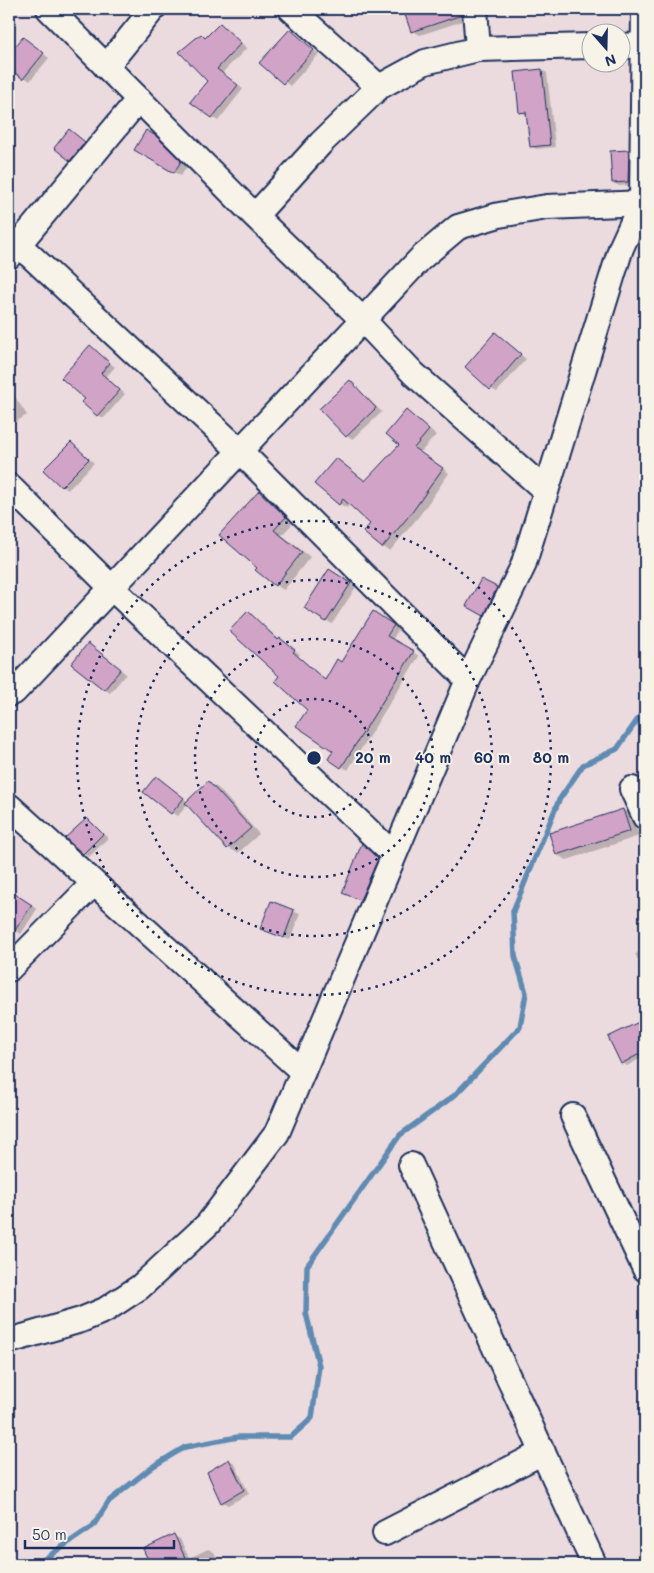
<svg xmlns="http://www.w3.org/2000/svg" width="654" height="1573" font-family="Mali,sans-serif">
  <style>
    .shadow { fill: #0003 }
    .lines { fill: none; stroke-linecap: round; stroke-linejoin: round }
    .stream { stroke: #5f8bb3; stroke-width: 5.5 }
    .building { fill: #d1a4c7; stroke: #1b2f5e }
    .minor-casing { stroke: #1b2f5e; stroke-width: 28 }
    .minor { stroke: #f7f3e8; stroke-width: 24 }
    .ring { fill: none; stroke: #1b2f5e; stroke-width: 2.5; stroke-dasharray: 2.5 5 }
    .centre { fill: #1b2f5e; stroke: #f7f3e8; stroke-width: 2.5 }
    .ring-label { font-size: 15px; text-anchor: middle; font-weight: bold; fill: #1b2f5e; stroke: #f7f3e8; stroke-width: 4; stroke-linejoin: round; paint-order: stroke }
  </style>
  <rect width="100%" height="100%" fill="#ecdbde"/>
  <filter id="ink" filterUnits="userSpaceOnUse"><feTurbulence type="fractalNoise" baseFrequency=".02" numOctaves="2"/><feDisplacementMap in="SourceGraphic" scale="10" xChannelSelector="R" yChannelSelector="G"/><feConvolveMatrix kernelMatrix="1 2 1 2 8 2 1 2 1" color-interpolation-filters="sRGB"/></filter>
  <g filter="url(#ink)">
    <path class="shadow" d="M405 9H472L469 19 420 35 412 31Z
      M220 24 247 48 222 73 243 89 218 121 212 117 201 35 207 39Z
      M290 31 319 54 290 86 261 63Z
      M23 38 49 58 30 81 9 66V56Z
      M542 70 547 73 555 147 536 149 531 146 528 115 520 112Z
      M69 130 91 147 76 164 70 160Z
      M146 132 162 141 187 166 181 176 136 150Z
      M628 152 635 155 634 185 619 186 613 182Z
      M495 334 526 359 497 392 491 389Z
      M90 347 115 367 106 377 125 394 104 418 98 415 86 399Z
      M645 369V387L641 385Z
      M350 381 382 412 353 439 347 436Z
      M9 391 13 394 27 415 9 426Z
      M406 412 436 435 420 453 449 473 420 515 390 551 383 547 372 523 350 504 347 508 340 504 337 459 366 482 401 444Z
      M71 443 94 463 68 490 62 486Z
      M260 492 268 497 294 522 282 535 310 557 284 590 275 585 258 568Z
      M329 570 356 587 332 624 306 608Z
      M482 580 503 592 490 618 468 606Z
      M249 613 280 640 300 654 298 656 326 681 379 616 399 629 392 640 419 656 348 770 329 759 335 750 309 709 281 676Z
      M94 648 126 674 110 693 104 689Z
      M162 781 188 802 208 783 218 788 259 834 238 853 228 848 188 804 178 816 172 813Z
      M623 810 632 816 639 836 567 860 557 855Z
      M87 819 108 838 89 857 83 853Z
      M362 845 383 863 367 902 350 896Z
      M9 891 37 909 21 934 9 927Z
      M272 902 300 914 290 940 268 932Z
      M645 949V973L635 954Z
      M644 1026 645 1056 627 1066 622 1063Z
      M229 1460 235 1464 249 1494 228 1505 222 1502Z
      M174 1536 180 1539 189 1558 208 1549 214 1552 220 1564H152L145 1550Z"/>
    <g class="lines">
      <path class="stream" d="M37 1564 93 1526 109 1501 152 1467 185 1447 238 1437H291L312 1418 319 1366 306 1313 307 1266 400 1135 455 1095 520 1027 526 993 515 956 513 911 559 800 583 765 617 749 645 709"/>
    </g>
    <path class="building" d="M403 9H461L462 15 411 32Z
      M220 23 241 43 217 69 238 85 212 118 190 102 207 81 179 52 201 34 205 38Z
      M290 29 314 50 283 84 259 63Z
      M23 37 44 53 23 79 9 68V54Z
      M542 69 550 145 530 147 526 112 519 113 515 72Z
      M69 129 85 142 70 161 54 148Z
      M146 130 156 136 181 161 174 173 134 150Z
      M629 150 628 182 612 183 610 151Z
      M495 332 521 354 490 390 465 367Z
      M90 345 110 363 101 373 120 390 97 416 81 402 85 399 61 378Z
      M350 380 376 408 346 437 319 409Z
      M406 410 429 430 414 448 443 468 413 511 382 548 363 532 370 524 343 499 339 505 314 484 336 458 365 481 399 445 386 434Z
      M71 442 89 459 61 487 43 470Z
      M259 491 286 517 274 530 302 552 275 586 255 570 257 568 219 535Z
      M329 569 351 583 326 622 304 608Z
      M481 579 497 587 484 616 466 606Z
      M248 611 278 640 280 638 295 650 293 652 325 680 337 659 341 662 373 611 394 625 387 636 414 651 341 768 328 759 333 751 296 726 307 710 275 681 279 676 229 631Z
      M88 643 121 669 104 690 71 664Z
      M156 776 184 798 171 814 143 792Z
      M208 781 251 828 227 849 185 803Z
      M623 809 630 831 556 855 549 833Z
      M87 818 103 834 83 854 65 838Z
      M362 843 378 859 360 900 342 893Z
      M9 890 32 905 9 939Z
      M271 901 294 910 284 938 260 929Z
      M645 1019V1051L621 1064 608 1037Z
      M229 1459 244 1490 221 1503 207 1472Z
      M174 1534 188 1564H150L143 1549Z"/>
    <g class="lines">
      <g class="minor-casing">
        <path id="minor" d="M49 9 255 216 363 320 414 374 546 491
          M291 9 379 87
          M475 9 478 49
          M622 46 642 45
          M106 67 153 9
          M255 216 321 143 379 87 425 62 478 49 592 46
          M19 245 240 451 468 680
          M9 256 139 99
          M9 486 112 588 394 855
          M9 694 15 691 421 258 458 227 499 215 547 207 645 203
          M632 789 645 817
          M9 806 303 1072
          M9 969 94 883
          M573 1116 645 1269
          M411 1165 594 1564
          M9 1341 81 1320 105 1310 140 1287 208 1224 277 1133 468 680 523 566 621 248 642 202 644 9
          M385 1533 543 1452"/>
      </g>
      <use href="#minor" class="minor"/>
    </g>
  </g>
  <g class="ring">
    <circle cx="314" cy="758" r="59"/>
    <circle cx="314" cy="758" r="119"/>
    <circle cx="314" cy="758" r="178"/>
    <circle cx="314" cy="758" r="237"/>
  </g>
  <circle cx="314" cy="758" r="8" class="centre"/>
  <g class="ring-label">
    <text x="373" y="763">20 m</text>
    <text x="433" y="763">40 m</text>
    <text x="492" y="763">60 m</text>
    <text x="551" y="763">80 m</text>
  </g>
  <rect width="654" height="1573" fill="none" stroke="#f7f3e8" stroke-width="30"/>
  <rect x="15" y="15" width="624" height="1543" fill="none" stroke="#1b2f5e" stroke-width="2" filter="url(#ink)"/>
  <g transform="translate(606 48) rotate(160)"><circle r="24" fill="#f7f3e8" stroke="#9fa5b1"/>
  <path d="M0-4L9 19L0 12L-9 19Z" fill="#1b2f5e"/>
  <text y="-8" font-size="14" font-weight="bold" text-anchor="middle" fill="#1b2f5e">N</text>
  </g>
  <path d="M25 1540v8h149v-8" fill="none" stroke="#1b2f5e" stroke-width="2.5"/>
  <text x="32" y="1540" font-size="15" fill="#1b2f5e" stroke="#f7f3e8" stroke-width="4" paint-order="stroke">50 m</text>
</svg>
